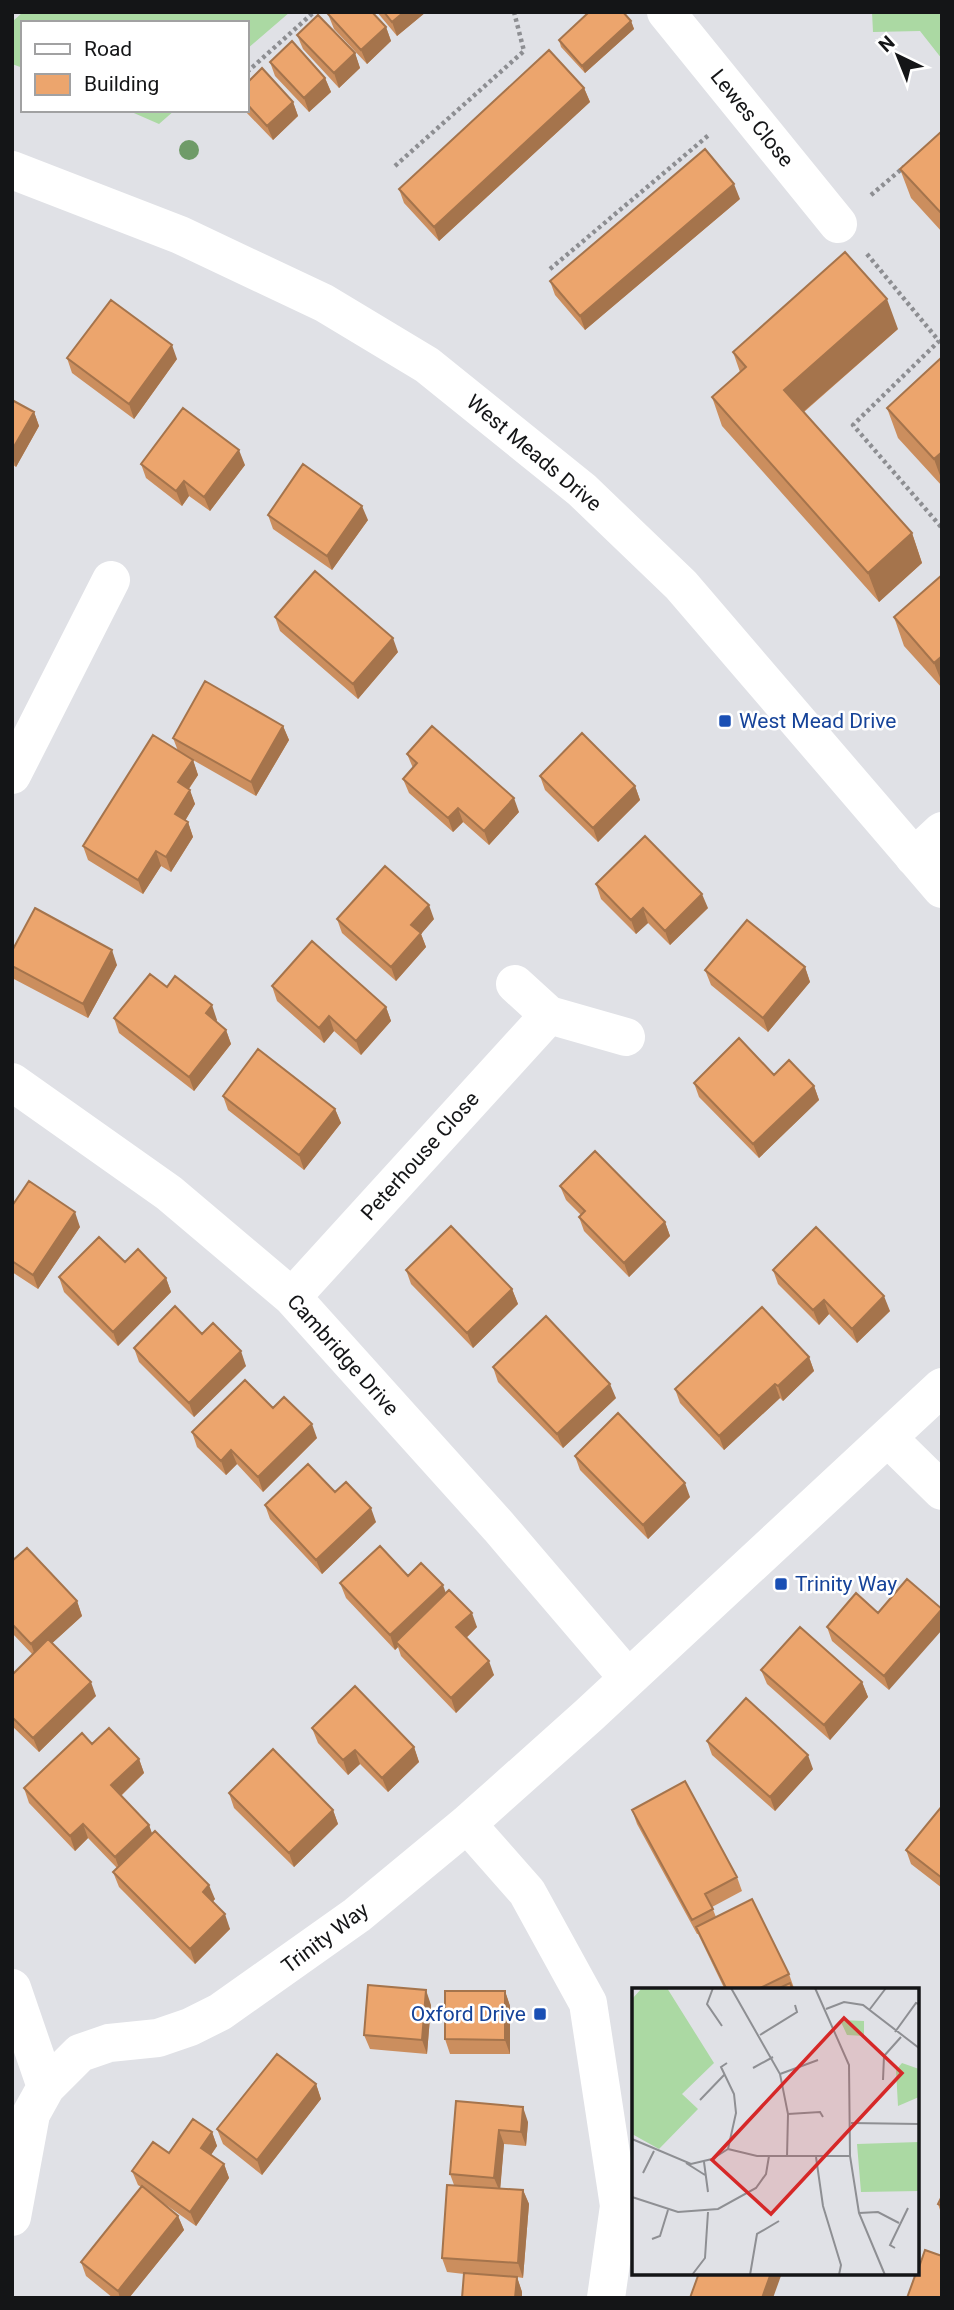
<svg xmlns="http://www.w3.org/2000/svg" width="954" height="2310" font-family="Roboto,sans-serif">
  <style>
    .green { fill: #abd9a3 }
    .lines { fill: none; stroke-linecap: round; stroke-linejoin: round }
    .path { stroke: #8d8e92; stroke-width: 4.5; stroke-dasharray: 3.5 3.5; stroke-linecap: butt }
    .street { stroke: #fff; stroke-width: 38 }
    .secondary { stroke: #fff; stroke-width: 38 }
    .tree { fill: #6f9b68 }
    .wall { fill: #cb8e5e }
    .shaded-wall { fill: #a5744c }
    .building { fill: #eca56d; stroke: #a5744c; stroke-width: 2 }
    .transit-dot { fill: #1a4fb4; stroke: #fff; stroke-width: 2.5 }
    .labels { text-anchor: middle; stroke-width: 5; stroke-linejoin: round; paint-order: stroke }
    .street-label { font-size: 21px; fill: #141517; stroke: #fff }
    .transit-label { font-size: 21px; fill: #164399; stroke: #fff; text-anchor: start }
    .inset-road { fill: none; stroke: #8e8f93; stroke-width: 2 }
    .view { fill: #d62828; fill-opacity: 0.15; stroke: #d62828; stroke-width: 3.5 }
    .inset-edge { fill: none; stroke: #141517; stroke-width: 3.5 }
  </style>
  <rect width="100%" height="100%" fill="#e0e1e6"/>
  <path class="green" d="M23 12H290L247 49V23H23V68L12 64V22Z
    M872 12H942V59L920 31 873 32Z
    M127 110H175L159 124Z"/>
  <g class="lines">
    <path class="path" d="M247 72 314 12
      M395 166 524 51 514 12
      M871 195 904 167
      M867 254 939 341 853 425 942 528
      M550 269 710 134"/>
    <path class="street" d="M666 12 838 224
      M12 775 111 580
      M914 857 942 831
      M515 984 549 1015
      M12 1082 169 1193 292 1297 499 1527 628 1678
      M292 1297 549 1015 626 1037
      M888 1438 942 1491
      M467 1824 527 1892 588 2003 619 2206 606 2298
      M12 1988 46 2087
      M12 2217 31 2114 46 2087 80 2053 109 2043 158 2038 190 2027 220 2012 357 1915 467 1824 589 1715 942 1387"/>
    <path class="secondary" d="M12 170 180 235 324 303 427 365 582 490 681 585 942 889"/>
  </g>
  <circle class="tree" cx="189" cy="150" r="10"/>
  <path class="wall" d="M377 12H426L397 36Z
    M328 14 386 27 391 41 367 64 334 29Z
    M631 21 634 29 585 73 561 47 559 40Z
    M297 35 355 53 360 68 339 88 303 49Z
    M270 62 325 78 331 92 309 112 275 76Z
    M247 83 293 102 298 116 273 140 244 110H247Z
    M584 88 590 102 439 241 404 203 399 189Z
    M942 131V232L911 198 900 169Z
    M740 199 585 330 555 295 550 281Z
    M898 329 804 412 912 533 922 563 879 602 722 426 712 397 740 372 733 352Z
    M942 357V486L898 438 887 408Z
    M67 358 177 359 134 419 72 373Z
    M12 400 34 412 39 426 16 467 12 464Z
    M141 464 245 465 210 511 189 496 182 506 146 478Z
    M268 515 368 520 332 570 273 529Z
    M942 575V688L904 646 894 617Z
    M275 617 398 652 358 699 280 631Z
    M283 726 289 740 256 796 193 760 198 775 189 789 195 804 185 821 188 822 193 837 171 872 161 866 143 894 88 860 83 846 178 751 173 738Z
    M407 754 519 812 489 845 463 822 453 832 409 793 403 779 413 768Z
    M540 776 635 786 640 800 598 842 545 790Z
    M596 884 708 908 670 945 648 923 636 934 601 899Z
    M337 919H434L421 934 426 947 396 981 342 933Z
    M12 951 117 965 88 1018 12 978Z
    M805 967 810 982 768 1032 711 985 705 970Z
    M272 986 386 1007 391 1021 361 1055 334 1031 324 1043 277 1001Z
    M167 987 217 1020 216 1022 226 1030 231 1044 194 1091 119 1033 114 1018Z
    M774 1075 814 1086 819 1100 759 1158 699 1097 694 1083Z
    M223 1096 335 1109 341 1123 304 1170 228 1110Z
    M560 1186 665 1222 670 1236 629 1277 584 1231 579 1217 581 1215 566 1200Z
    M12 1206 80 1227 38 1289 12 1272Z
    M125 1262 166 1278 171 1292 118 1346 64 1292 59 1277Z
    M406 1270 512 1289 518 1304 473 1348 411 1284Z
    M773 1270 890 1311 857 1343 829 1314 819 1325 778 1284Z
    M202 1334 246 1366 194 1417 139 1362 134 1348Z
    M809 1357 814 1371 783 1401 780 1398 724 1450 680 1403 675 1389Z
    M493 1367 616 1398 563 1448 498 1382Z
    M273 1408 317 1438 263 1492 237 1464 226 1475 197 1447 192 1432Z
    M575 1456 690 1497 648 1539 580 1470Z
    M335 1492 376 1522 322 1574 270 1519 265 1505Z
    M12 1561 77 1601 82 1616 52 1643 96 1696 39 1752 12 1726V1675L33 1655 12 1633Z
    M408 1576 446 1594 477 1627 466 1638 494 1675 456 1713 401 1656 398 1647 395 1650 346 1598 340 1583Z
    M878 1613 889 1690 832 1641 827 1627Z
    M761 1670 862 1682 868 1697 830 1740 767 1684Z
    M312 1728 414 1747 419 1762 388 1792 360 1764 348 1775 318 1743Z
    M707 1741 813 1769 775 1811 712 1755Z
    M92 1744 139 1759 144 1773 121 1796 149 1825 152 1834 215 1899 212 1902 230 1929 195 1964 119 1887 113 1872 117 1868 88 1838 75 1851 29 1803 24 1788Z
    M229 1793 333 1810 338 1824 294 1867 234 1808Z
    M942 1806V1888L911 1864 906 1850Z
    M632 1810 737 1877 742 1891 712 1907 716 1917 789 1974 794 1988 793 1989V1990H725L698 1934H697L637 1824Z
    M505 1991 510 2006V2054H450L445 2039Z
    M431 2005 427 2054 370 2049 364 2035Z
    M316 2084 321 2099 262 2175 223 2144 217 2129Z
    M456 2101 528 2122 526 2146 504 2144 500 2188 523 2190 529 2204 523 2278 517 2277 522 2292 464 2274 447 2272 442 2258 454 2185 450 2174Z
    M212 2132 217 2146 211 2155 224 2164 229 2178 196 2226 159 2200 178 2216 184 2230 129 2298H113L86 2276 81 2262 141 2187 138 2185 132 2171Z
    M942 2196V2216L938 2204Z"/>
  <path class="shaded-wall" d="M404 12H426L397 36 392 22Z
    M631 21 634 29 585 73 582 66Z
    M386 27 391 41 367 64 361 50Z
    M355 53 360 68 339 88 334 73Z
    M325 78 331 92 309 112 304 98Z
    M584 88 590 102 439 241 434 227Z
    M293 102 298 116 273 140 267 126Z
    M734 184 740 199 585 330 580 316Z
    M887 299 898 329 795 419 784 390Z
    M172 345 177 359 134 419 129 404Z
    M34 412 39 426 16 467 12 455V450Z
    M239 450 245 465 210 511 204 497Z
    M942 452V481L934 459Z
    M184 481 189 496 182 506 176 491Z
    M362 506 368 520 332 570 327 556Z
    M912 533 922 563 879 602 868 573Z
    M393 638 398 652 358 699 353 684Z
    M942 656V683L934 663Z
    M283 726 289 740 256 796 251 782Z
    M193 760 198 775 183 797 178 782Z
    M635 786 640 800 598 842 593 828Z
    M190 790 195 804 180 829 175 814Z
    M514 798 519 812 489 845 484 831Z
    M458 808 463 822 453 832 448 818Z
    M188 822 193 837 171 872 166 857Z
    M156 851 161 866 143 894 138 880Z
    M702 894 708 908 670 945 665 931Z
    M429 905 434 919 421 934 426 947 396 981 391 967 411 925Z
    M643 908 648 923 636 934 631 920Z
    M112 950 117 965 88 1018 83 1004Z
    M805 967 810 982 768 1032 763 1018Z
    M212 1005 217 1020 211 1028 206 1013Z
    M386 1007 391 1021 361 1055 356 1041Z
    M329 1016 334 1031 324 1043 319 1028Z
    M226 1030 231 1044 194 1091 189 1077Z
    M814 1086 819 1100 759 1158 753 1144Z
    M335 1109 341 1123 304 1170 299 1155Z
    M75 1212 80 1227 38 1289 33 1275Z
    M665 1222 670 1236 629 1277 624 1263Z
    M166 1278 171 1292 118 1346 113 1332Z
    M512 1289 518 1304 473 1348 467 1333Z
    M884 1296 890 1311 857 1343 852 1329Z
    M824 1300 829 1314 819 1325 813 1310Z
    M241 1351 246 1366 194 1417 189 1403Z
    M809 1357 814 1371 783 1401 778 1386Z
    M610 1384 616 1398 563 1448 557 1434Z
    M775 1384 780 1398 724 1450 719 1436Z
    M312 1424 317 1438 263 1492 258 1477Z
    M231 1450 237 1464 226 1475 221 1461Z
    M685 1483 690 1497 648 1539 643 1525Z
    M371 1508 376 1522 322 1574 316 1560Z
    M443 1585 448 1599 396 1642 398 1647 395 1650 390 1635Z
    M77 1601 82 1616 36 1658 31 1644Z
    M942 1609V1630L889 1690 884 1676Z
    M472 1613 477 1627 462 1642 456 1627Z
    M489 1661 494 1675 456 1713 451 1698Z
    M91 1682 96 1696 39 1752 33 1738Z
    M862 1682 868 1697 830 1740 824 1725Z
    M414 1747 419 1762 388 1792 382 1778Z
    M355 1750 360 1764 348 1775 343 1760Z
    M808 1755 813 1769 775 1811 770 1797Z
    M139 1759 144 1773 116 1800 111 1785Z
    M333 1810 338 1824 294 1867 289 1853Z
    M83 1824 88 1838 75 1851 70 1836Z
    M149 1825 154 1839 120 1871 115 1857Z
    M209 1885 215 1899 208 1907 203 1892Z
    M225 1914 230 1929 195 1964 190 1949Z
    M426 1990 431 2005 427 2054 422 2040Z
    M505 1991 510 2006V2054L505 2040Z
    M316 2084 321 2099 262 2175 257 2160Z
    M523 2107 528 2122 526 2146 521 2132Z
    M499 2130 504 2144 500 2192 494 2178Z
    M212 2132 217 2146 206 2162 201 2148Z
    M224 2164 229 2178 196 2226 190 2212Z
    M523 2190 529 2204 523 2278 518 2263Z
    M178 2216 184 2230 129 2298H120L118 2291Z
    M771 2273H782L773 2298H762Z
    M517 2277 522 2292V2298H515Z"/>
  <path class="building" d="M331 12H372L386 27 361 50 328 14Z
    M384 12H404L392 22Z
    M589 12H623L631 21 582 66 559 40Z
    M318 15 355 53 334 73 297 35Z
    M292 41 325 78 304 98 270 62Z
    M549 50 584 88 434 227 399 189Z
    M262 68 293 102 267 126 247 104V83Z
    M942 131V214L900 169Z
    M705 149 734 184 580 316 550 281Z
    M845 252 887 299 784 390 912 533 868 573 712 397 746 367 733 352Z
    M111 300 172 345 129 404 67 358Z
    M942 357V452L934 459 887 408Z
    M12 400 34 412 12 450Z
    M183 408 239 450 204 497 184 481 176 491 141 464Z
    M303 464 362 506 327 556 268 515Z
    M315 571 393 638 353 684 275 617Z
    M942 575V656L934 663 894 617Z
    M205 681 283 726 251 782 173 738Z
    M432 726 514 798 484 831 458 808 448 818 403 779 417 763 407 754Z
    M582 733 635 786 593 828 540 776Z
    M153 735 193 760 178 782 190 790 175 814 188 822 166 857 156 851 138 880 83 846Z
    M645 836 702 894 665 931 643 908 631 920 596 884Z
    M385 866 429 905 411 925 421 933 391 967 337 919Z
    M35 908 112 950 83 1004 12 966V951Z
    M747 920 805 967 763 1018 705 970Z
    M312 941 386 1007 356 1041 329 1016 319 1028 272 986Z
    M150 974 167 987 175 976 212 1005 206 1013 226 1030 189 1077 114 1018Z
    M739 1038 774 1075 789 1060 814 1086 753 1144 694 1083Z
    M258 1049 335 1109 299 1155 223 1096Z
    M595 1151 665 1222 624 1263 579 1217 585 1211 560 1186Z
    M29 1181 75 1212 33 1275 12 1261V1206Z
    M451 1226 512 1289 467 1333 406 1270Z
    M816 1227 884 1296 852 1329 824 1300 813 1310 773 1270Z
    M99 1237 125 1262 138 1249 166 1278 113 1332 59 1277Z
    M175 1306 202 1334 213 1323 241 1351 189 1403 134 1348Z
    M762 1307 809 1357 778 1386 775 1384 719 1436 675 1389Z
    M546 1316 610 1384 557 1434 493 1367Z
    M245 1380 273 1408 284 1397 312 1424 258 1477 231 1450 221 1461 192 1432Z
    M618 1413 685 1483 643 1525 575 1456Z
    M308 1464 335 1492 346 1482 371 1508 316 1560 265 1505Z
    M380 1546 408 1576 421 1563 443 1585 390 1635 340 1583Z
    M27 1548 77 1601 31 1644 12 1624V1561Z
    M907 1579 942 1609 884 1676 827 1627 856 1593 878 1613Z
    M449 1590 472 1613 456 1627 489 1661 451 1698 396 1642Z
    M800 1627 862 1682 824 1725 761 1670Z
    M48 1639 91 1682 33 1738 12 1717V1675Z
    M355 1686 414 1747 382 1778 355 1750 343 1760 312 1728Z
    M746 1698 808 1755 770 1797 707 1741Z
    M109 1728 139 1759 111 1785 149 1825 115 1857 83 1824 70 1836 24 1788 82 1733 92 1744Z
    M273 1749 333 1810 289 1853 229 1793Z
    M685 1781 737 1877 705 1894 713 1909 692 1920 632 1810Z
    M942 1806V1878L906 1850Z
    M155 1831 209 1885 203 1892 225 1914 190 1949 113 1872Z
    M752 1899 789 1974 756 1990H727L696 1927Z
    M790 1983 793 1990H775Z
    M368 1985 426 1990 422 2040 364 2035Z
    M445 1991H505V2040L445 2039Z
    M277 2054 316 2084 257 2160 217 2129Z
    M456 2101 523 2107 521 2132 499 2130 494 2178 450 2174Z
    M193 2119 212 2132 201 2148 224 2164 190 2212 132 2171 153 2142 169 2153Z
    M447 2185 523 2190 518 2263 442 2258Z
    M142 2186 178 2216 118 2291 81 2262Z
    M942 2196V2206L938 2204Z
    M925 2250 942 2256V2298H907L916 2273H917Z
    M464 2273 517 2277 515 2298H462Z
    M699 2273H771L762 2298H690Z"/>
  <g class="transit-dot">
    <rect x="718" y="714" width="14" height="14" rx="3.5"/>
    <rect x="774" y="1577" width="14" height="14" rx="3.5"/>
    <rect x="533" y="2007" width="14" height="14" rx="3.5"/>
  </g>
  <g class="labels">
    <g class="street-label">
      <text transform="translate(752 118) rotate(51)" y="7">Lewes Close</text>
      <text transform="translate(534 453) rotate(40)" y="7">West Meads Drive</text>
      <text transform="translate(420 1156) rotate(-48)" y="7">Peterhouse Close</text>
      <text transform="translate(343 1355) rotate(48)" y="7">Cambridge Drive</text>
      <text transform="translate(325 1938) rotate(-37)" y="7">Trinity Way</text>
    </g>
    <g class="transit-label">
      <text x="739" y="728">West Mead Drive</text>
      <text x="795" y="1591">Trinity Way</text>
      <text x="526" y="2021" text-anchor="end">Oxford Drive</text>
    </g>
  </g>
  <g transform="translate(632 1988)">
    <rect width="287" height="287" fill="#e0e1e6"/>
    <path d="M10 0H35L82 75 50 106 66 121 27 161 0 146V11ZM208 32 232 33V48L215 47ZM270 75 287 81V109L266 118 264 82ZM287 154V203L229 204 225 156Z" fill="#abd9a3"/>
    <path class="inset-road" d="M81 0 75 16 90 38M99 0 148 86 156 126 155 169M183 0 217 77 218 168 227 225 253 287M194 21 212 14 231 17 287 60M238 21 254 0M263 44 284 15 287 16M128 47 165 24 163 17M95 75 89 79 102 106 104 125 96 161M121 80 141 69M148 86 186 72M251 92 252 68 269 49M68 112 93 86M156 126 188 124 191 129M219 135 287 136M0 151 59 176 80 171 96 161M96 161 125 168H218M184 169 191 218 209 277 207 287M72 174 76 204M54 175 73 187M11 185 22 163M0 209 46 224 86 221 124 200 134 186 137 168M227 225 246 224 267 235M20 251 28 248 36 222M263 260 258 257 276 220M60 287 73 270 76 224M118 287 125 246 147 233"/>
    <path class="view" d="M212 30 270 85 139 226 80 172Z"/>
    <rect width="287" height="287" class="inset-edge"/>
  </g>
  <rect width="954" height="2310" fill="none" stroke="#141517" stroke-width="28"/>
  <rect x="21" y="21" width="228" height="91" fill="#ffffff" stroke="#a1a1a2" stroke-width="2"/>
  <rect x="35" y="44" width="35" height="10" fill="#ffffff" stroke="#a1a1a2" stroke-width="2"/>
  <text x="84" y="56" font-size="21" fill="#141517">Road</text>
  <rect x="35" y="74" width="35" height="21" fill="#eca56d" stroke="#a1a1a2" stroke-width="2"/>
  <text x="84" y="91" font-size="21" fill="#141517">Building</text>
  <g transform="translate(898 56) rotate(317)" stroke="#ffffff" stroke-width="5" paint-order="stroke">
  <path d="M0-5L12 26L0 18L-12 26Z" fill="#141517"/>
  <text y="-10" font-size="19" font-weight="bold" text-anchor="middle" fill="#141517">N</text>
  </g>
</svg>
